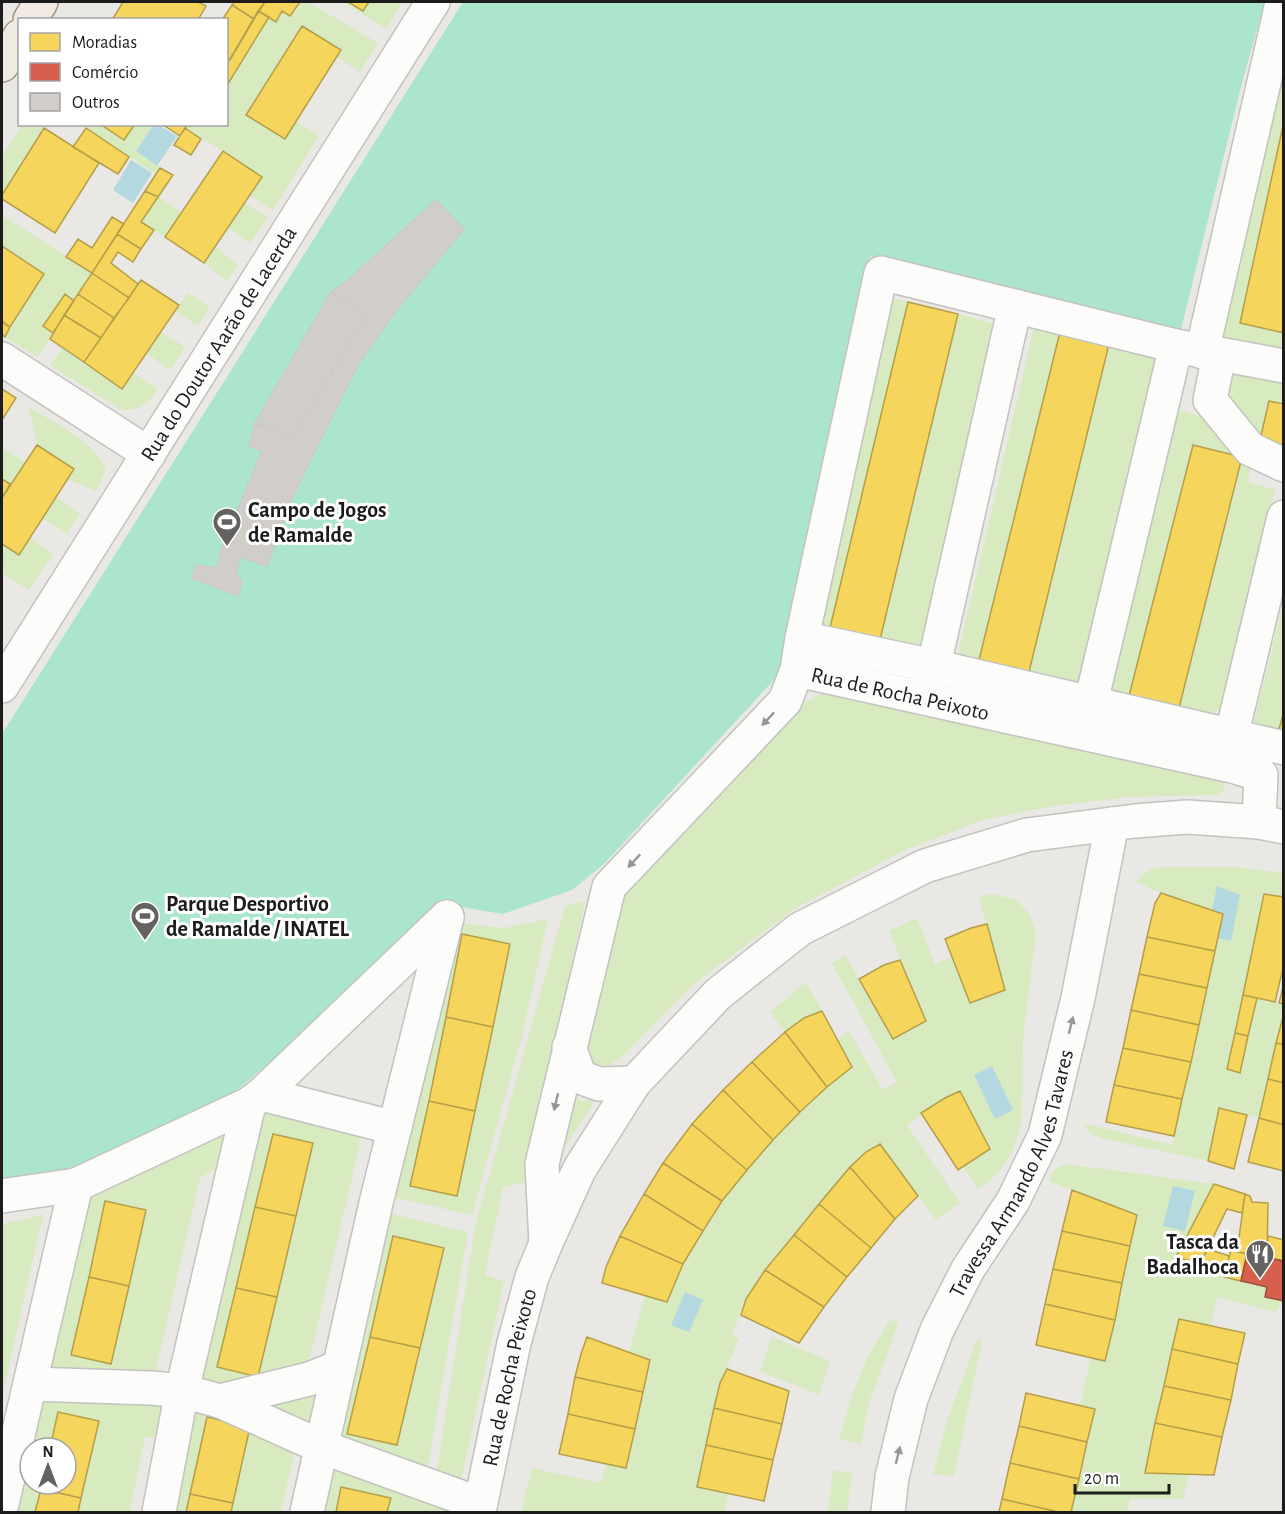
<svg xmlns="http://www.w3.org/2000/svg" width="1285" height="1514" font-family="'Alegreya Sans',sans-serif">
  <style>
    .grass { fill: #d7eac0; fill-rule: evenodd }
    .pitch { fill: #abe5cc }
    .water { fill: #b4d8e0 }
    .homes { fill: #f6d55c; stroke: #b59e49; stroke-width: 1.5 }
    .shops { fill: #d6604d; stroke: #9e4c3e; stroke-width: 1.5 }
    .building { fill: #d1ceca; stroke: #cdc9c5; stroke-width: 1.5 }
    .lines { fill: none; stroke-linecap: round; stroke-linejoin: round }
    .minor-casing { stroke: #c3c2c0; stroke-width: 36 }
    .major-casing { stroke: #a09681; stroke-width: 36 }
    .minor { stroke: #fcfcfb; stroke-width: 33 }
    .major { stroke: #f0eae2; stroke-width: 33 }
    .oneway { fill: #979797 }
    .labels { text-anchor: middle; stroke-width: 6; stroke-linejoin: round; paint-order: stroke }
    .street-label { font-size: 22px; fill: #1c1c1c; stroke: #fff }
    .poi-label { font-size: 22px; font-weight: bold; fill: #1c1c1c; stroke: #fff; text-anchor: start }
  </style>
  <rect width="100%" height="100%" fill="#eae8e4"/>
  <path class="grass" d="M300 2H308L378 43 360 72 336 57 340 50 301 26 246 115 284 139 296 121 319 136 273 210 249 195 223 151 185 128 188 125 226 124 227 86 269 17 276 21 282 11 291 16Z
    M342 2H348L363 10 369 2H403L386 29Z
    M1283 38V121L1240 323 1283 333V366L1221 338Z
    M22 125H39L44 128 2 195V157Z
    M84 125H100L124 140 135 125H154L136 151 160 168 156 174 83 126Z
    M158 197 182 212 165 237 141 222Z
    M244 203 268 217 251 243 228 228Z
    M2 215 92 273 74 301 64 295 44 326 53 333 38 357 5 337 44 274 2 246Z
    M215 247 238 264 227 281 204 263Z
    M188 293 210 307 198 326 175 311Z
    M888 298 908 302 829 632 809 629Z
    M958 314 1010 328 936 654 879 644Z
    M1034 327 1060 332 978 664 957 659Z
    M161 332 185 347 170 370 146 353Z
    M1109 344 1160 354 1082 689 1028 676Z
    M63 348 122 388 133 373 158 389C148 404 138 413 119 409L50 365Z
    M1234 368 1283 373V404L1269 401 1260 439 1283 445V458L1259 445 1225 401Z
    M29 407C54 423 95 442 106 470L96 491 67 479 73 468 37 445Z
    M1178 409 1214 421 1252 460 1248 482 1275 490 1222 708 1186 726 1178 712 1242 457 1192 445 1128 700 1104 693Z
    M2 447 25 462 10 484 2 479Z
    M56 497 80 513 67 534 42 518Z
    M30 538 53 554 29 590 2 573V544L19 555Z
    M1283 604V711L1276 740 1259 733 1254 722Z
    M820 694 854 695 1212 773 1225 783 1223 791 1219 795 1128 797 1054 806 983 820 903 851 796 908 695 983 622 1057 609 1066 594 1064 585 1055 617 907 650 861 794 709Z
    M1163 867H1236L1283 873V897L1264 894 1227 1069 1240 1072 1257 998 1283 1004V1013L1259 1118 1219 1108 1208 1161 1101 1138 1091 1134 1083 1123 1172 1145 1217 938 1230 941 1217 886 1212 910 1161 893 1136 882C1144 872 1150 868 1163 867Z
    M992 894 1017 900 1030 915 1036 934 1023 1040 1022 1121 1015 1145 1006 1163 992 1179 978 1189 964 1167 990 1149 960 1092 945 1098 907 1125 960 1203 936 1220 880 1144 866 1152 850 1167 765 1270 746 1299 732 1335 739 1339 720 1383 697 1487 729 1494 724 1510 733 1512H521L532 1468 601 1483 606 1464 626 1468 650 1360 629 1352 645 1296 667 1302C672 1290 677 1276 683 1264 721 1189 786 1119 851 1067L837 1040 849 1031 883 1090 897 1082 832 963 845 955 893 1039 926 1021 889 931 917 918 935 964 952 957 970 1003 1005 990 979 897Z
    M585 901 525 1182 503 1187 485 1275 504 1282 459 1490 435 1482 475 1226 565 906Z
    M548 919 522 1036 472 1215 384 1195 450 922 505 928Z
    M806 982 822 1011 804 1018 785 1032 770 1012Z
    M573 1091 581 1101 593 1099 595 1101 565 1147 560 1145Z
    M262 1111 362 1135 307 1371 277 1380 214 1384 192 1376Z
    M222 1125 233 1136 228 1162 200 1178 154 1378 38 1376 81 1190Z
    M1066 1164 1214 1184 1176 1257 1226 1270 1225 1277 1267 1287 1265 1297 1283 1301 1275 1312 1217 1297 1211 1326 1179 1319 1146 1473 1189 1474 1183 1499H1130L1127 1512H1071L1095 1409 1080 1405 1091 1357 1105 1361 1137 1215 1049 1181C1052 1171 1055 1167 1066 1164Z
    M379 1211 468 1232 426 1478 330 1442Z
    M43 1215 2 1397V1224Z
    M890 1320 899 1322 869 1403 861 1444 839 1439 851 1397 867 1358Z
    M772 1337 830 1361 819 1395 760 1371Z
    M977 1340 982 1341 954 1476 933 1474 947 1421Z
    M328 1380 316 1438 249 1406Z
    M34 1394 165 1399 157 1438 145 1437 130 1512H8ZM30 1448H66V1484H30Z
    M184 1402 296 1445 281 1512H163Z
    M322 1468 394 1484 454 1507 453 1512H387L390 1498 342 1487 336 1512H312Z
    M833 1470 852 1474 847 1512H828Z"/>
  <path class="pitch" d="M463 2H1265L1243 79 1180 333 870 256 784 669 604 864 572 890 503 914 436 903 344 1001 233 1093 154 1136 67 1171 2 1181V734Z"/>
  <path class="water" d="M154 124 158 125 177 136 157 166 136 151Z
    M131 160 152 173 133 203 113 190Z
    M1217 886 1240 895 1231 941 1217 938 1212 910Z
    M992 1066 1013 1110 995 1119 974 1075Z
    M1173 1186 1195 1191 1185 1231 1163 1226Z
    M685 1292 703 1300 689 1332 671 1325Z"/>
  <path class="homes" d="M123 2H198L206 6 198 20H112Z
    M235 2H265L254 19 232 5Z
    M265 2H300L290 16 282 11 276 22 258 11Z
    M348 2H369L363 11Z
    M232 5 254 19 230 60 226 58V20H222Z
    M258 11 269 17 226 87V66Z
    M302 26 341 50 285 139 246 115Z
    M1284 121V333L1240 323Z
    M100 124H135L124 140Z
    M162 124H188L180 136Z
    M44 128 99 163 55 233 2 199V195Z
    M86 128 129 157 118 174 73 147Z
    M185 128 201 139 191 155 174 145Z
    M223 151 262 177 204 263 165 237Z
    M160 168 173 175 158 197 145 191Z
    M145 191 158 197 141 222 154 230 141 249 117 234Z
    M112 217 124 224 92 273 66 257 78 239 92 248Z
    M117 234 141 249 133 262 118 252 111 263 138 284 129 298 92 273Z
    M2 246 44 274 10 327 2 321Z
    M92 273 129 298 114 318 78 294Z
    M141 280 179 305 122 389 84 362Z
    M65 294 74 301 53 333 43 326Z
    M78 294 114 318 101 338 64 315Z
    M908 302 958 314 879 644 829 632Z
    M64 315 101 338 84 362 50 339Z
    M2 322 10 327 5 337 2 334Z
    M1060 332 1109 344 1028 676 978 664Z
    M2 389 16 398 2 420Z
    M1269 401 1284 404V445L1260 440Z
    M37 445 74 469 19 555 2 544V498Z
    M1193 445 1242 457 1178 712 1128 700Z
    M2 479 10 484 2 498Z
    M1284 711V742L1276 740Z
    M1161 893 1223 914 1215 951 1147 937 1155 903Z
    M1264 894 1284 897V964L1275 1002 1243 995Z
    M987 924 1005 990 970 1003 945 939 971 928Z
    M462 934 510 944 493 1027 446 1017Z
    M1147 937 1215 951 1207 988 1139 974Z
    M900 960 926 1021 893 1039 859 979 884 965Z
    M1139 974 1207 988 1199 1025 1131 1010Z
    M1284 983V1004L1279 1003Z
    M1243 995 1257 998 1248 1036 1235 1033Z
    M1131 1010 1199 1025 1191 1062 1123 1048Z
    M822 1011 852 1067 827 1087 785 1032 804 1018Z
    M1284 1013V1045L1276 1043Z
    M446 1017 493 1027 475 1111 429 1101Z
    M785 1032 827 1087 800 1112 752 1062Z
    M1235 1033 1248 1036 1240 1073 1227 1069Z
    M1276 1043 1284 1045V1083L1268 1079Z
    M1123 1048 1191 1062 1182 1099 1114 1085Z
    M752 1062 800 1112 773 1140 723 1090Z
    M1268 1079 1284 1083V1125L1259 1118Z
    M1114 1085 1182 1099 1174 1136 1106 1122Z
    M723 1090 773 1140 747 1170 692 1124Z
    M960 1091 990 1149 958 1170 921 1113 945 1098Z
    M429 1101 475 1111 457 1196 410 1186Z
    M1219 1108 1247 1115 1234 1169 1208 1161Z
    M1259 1118 1284 1125V1171L1248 1162Z
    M692 1124 747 1170 722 1201 663 1163Z
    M273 1134 313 1143 296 1216 255 1207Z
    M880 1144 918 1196 895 1219 850 1167 866 1152Z
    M663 1163 722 1201 703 1231 644 1194Z
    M850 1167 895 1219 871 1248 819 1204Z
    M1214 1184 1245 1194 1242 1213 1227 1209 1200 1264 1176 1257Z
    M1072 1190 1137 1215 1130 1246 1062 1231Z
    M644 1194 703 1231 683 1264 620 1236Z
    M1245 1194 1250 1196 1252 1202 1268 1203 1267 1257 1237 1252Z
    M105 1201 146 1210 129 1286 89 1277Z
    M819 1204 871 1248 847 1277 794 1235Z
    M255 1207 296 1216 277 1297 236 1288Z
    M1062 1231 1130 1246 1122 1283 1053 1269Z
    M794 1235 847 1277 824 1307 765 1270Z
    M393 1236 444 1248 420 1348 370 1337Z
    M620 1236 683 1264 667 1302 602 1283 606 1267Z
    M1268 1236 1284 1240V1261L1267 1257Z
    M1208 1249 1229 1256 1226 1270 1200 1264Z
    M1231 1250 1247 1254 1241 1281 1224 1277Z
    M1053 1269 1122 1283 1115 1320 1045 1304Z
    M765 1270 824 1307 799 1343 741 1315 746 1299Z
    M89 1277 129 1286 111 1364 71 1355Z
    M236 1288 277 1297 258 1377 217 1367Z
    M1045 1304 1115 1320 1105 1361 1036 1345Z
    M1179 1319 1245 1333 1238 1364 1172 1349Z
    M370 1337 420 1348 397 1445 347 1434Z
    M587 1337 650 1360 643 1392 575 1377 581 1354Z
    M1172 1349 1238 1364 1231 1400 1164 1386Z
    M727 1369 789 1391 782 1424 714 1408 720 1383Z
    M575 1377 643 1392 635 1429 568 1414Z
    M1164 1386 1231 1400 1222 1437 1155 1423Z
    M1026 1393 1095 1409 1087 1442 1019 1426Z
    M714 1408 782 1424 773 1460 706 1445Z
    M58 1412 99 1421 81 1498 41 1489 42 1484H66V1448H50Z
    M568 1414 635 1429 626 1468 559 1454Z
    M207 1417 250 1427 233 1503 190 1494Z
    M1155 1423 1222 1437 1214 1475 1145 1473Z
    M1019 1426 1087 1442 1079 1479 1010 1463Z
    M706 1445 773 1460 764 1501 697 1487Z
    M1010 1463 1079 1479 1071 1512H1059L1002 1499Z
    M341 1487 391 1498 387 1512H336Z
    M41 1489 81 1498 78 1512H35Z
    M190 1494 233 1503 231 1512H186Z
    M1002 1499 1059 1512H999Z"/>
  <path class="shops" d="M1247 1254 1284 1261V1301L1265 1297 1267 1287 1241 1281Z"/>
  <path class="building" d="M436 200 464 229 395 312 357 366 292 498 267 566 240 557 236 574 242 582 238 596 192 578 196 565 217 568 221 549 262 451 249 446 255 423 331 292 347 281Z
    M331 292 367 314 292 438 255 423Z"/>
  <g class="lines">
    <g class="minor-casing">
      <g id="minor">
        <path d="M1202 352 1278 21 1281 7H1284"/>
        <path d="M1219 355 1210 400 1250 449 1284 465"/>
        <path d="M2 359 149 454"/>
        <path d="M802 638 933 666 1284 748"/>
        <path id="s1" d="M797 670 1236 767 1261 775 1259 822"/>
        <path id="s2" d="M2 686 433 2"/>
        <path d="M929 687 1015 306"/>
        <path d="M1091 702 1176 346"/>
        <path d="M1235 758 1231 737 1284 517"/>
        <path d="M569 1047 580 1077 599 1084 634 1083"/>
        <path d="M262 1094 395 1128"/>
        <path d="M2 1196 76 1185 249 1104 262 1094 447 917"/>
        <path d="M546 1243 542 1164 609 887 785 701 797 670 802 638 881 273 1176 346 1284 366"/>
        <path d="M30 1384 152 1388 182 1391 220 1401 322 1447 480 1504"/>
        <path d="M220 1401 309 1379 339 1367"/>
        <path d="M2 1504 76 1185"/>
        <path d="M159 1512 182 1391 249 1104"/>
        <path d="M307 1512 376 1203 447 917"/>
        <path id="s3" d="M479 1512 514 1343 532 1277 546 1243 579 1170 634 1083 718 994 800 929 925 866 1027 835 1135 821 1187 817 1259 822 1284 827"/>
        <path id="s4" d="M888 1512 892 1477 911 1399 937 1330 968 1269 1013 1201 1045 1135 1078 998 1112 824"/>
      </g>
    </g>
    <g class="major-casing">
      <path id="major" d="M30 20 41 2
        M2 65 20 36"/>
    </g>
    <use href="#minor" class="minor"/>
    <use href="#major" class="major"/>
  </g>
  <defs><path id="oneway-solid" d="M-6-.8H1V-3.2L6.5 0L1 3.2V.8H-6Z" transform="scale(1.5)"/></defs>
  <g class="oneway">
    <use href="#oneway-solid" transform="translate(768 719) rotate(133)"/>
    <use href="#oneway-solid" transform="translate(634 861) rotate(133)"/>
    <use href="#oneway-solid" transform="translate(1071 1025) rotate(-76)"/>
    <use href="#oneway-solid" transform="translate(556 1102) rotate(103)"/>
    <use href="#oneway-solid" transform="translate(898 1455) rotate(-76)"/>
  </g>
  <defs>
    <g id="stadium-pin" transform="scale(1.5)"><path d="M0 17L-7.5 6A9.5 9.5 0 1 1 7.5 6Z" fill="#646362" stroke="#fff"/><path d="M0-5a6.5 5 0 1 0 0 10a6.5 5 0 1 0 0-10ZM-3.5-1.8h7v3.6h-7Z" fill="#fff"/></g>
    <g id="restaurant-pin" transform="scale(1.5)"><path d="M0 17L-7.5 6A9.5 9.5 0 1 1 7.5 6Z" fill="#646362" stroke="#fff"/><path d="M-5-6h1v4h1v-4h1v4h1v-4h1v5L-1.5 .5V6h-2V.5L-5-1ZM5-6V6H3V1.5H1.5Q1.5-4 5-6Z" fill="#fff"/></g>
  </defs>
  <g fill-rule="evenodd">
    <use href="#stadium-pin" x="227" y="522"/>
    <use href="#stadium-pin" x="145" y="916"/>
    <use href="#restaurant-pin" x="1260" y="1254"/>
  </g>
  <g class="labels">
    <g class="street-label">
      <text dy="8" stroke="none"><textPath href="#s2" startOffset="405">Rua do Doutor Aarão de Lacerda</textPath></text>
      <text dy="8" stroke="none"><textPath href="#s1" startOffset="106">Rua de Rocha Peixoto</textPath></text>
      <text dy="8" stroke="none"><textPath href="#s4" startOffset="364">Travessa Armando Alves Tavares</textPath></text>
      <text dy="8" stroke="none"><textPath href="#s3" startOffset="138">Rua de Rocha Peixoto</textPath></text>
    </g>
    <g class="poi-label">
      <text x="248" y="517">Campo de Jogos<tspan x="248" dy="25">de Ramalde</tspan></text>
      <text x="166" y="911">Parque Desportivo<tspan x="166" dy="25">de Ramalde / INATEL</tspan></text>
      <text x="1239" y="1249" text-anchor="end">Tasca da<tspan x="1239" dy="25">Badalhoca</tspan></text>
    </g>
  </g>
  <rect width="1285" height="1514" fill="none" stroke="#1c1c1c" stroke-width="6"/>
  <rect x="18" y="18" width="210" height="108" fill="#ffffff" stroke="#a4a4a4" stroke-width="1.5"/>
  <rect x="30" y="33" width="30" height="18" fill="#f6d55c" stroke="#a4a4a4" stroke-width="1.5"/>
  <text x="72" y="48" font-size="18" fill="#1c1c1c">Moradias</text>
  <rect x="30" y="63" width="30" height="18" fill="#d6604d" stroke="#a4a4a4" stroke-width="1.5"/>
  <text x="72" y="78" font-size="18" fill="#1c1c1c">Comércio</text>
  <rect x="30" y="93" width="30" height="18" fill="#d1ceca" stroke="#a4a4a4" stroke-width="1.5"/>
  <text x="72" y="108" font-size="18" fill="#1c1c1c">Outros</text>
  <g transform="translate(48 1466)"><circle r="28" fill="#ffffff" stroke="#a4a4a4" stroke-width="1.5"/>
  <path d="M0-4.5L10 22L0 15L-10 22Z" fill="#646362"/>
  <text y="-9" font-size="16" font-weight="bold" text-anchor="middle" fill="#1c1c1c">N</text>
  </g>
  <path d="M1075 1484v9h94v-9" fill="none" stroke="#1c1c1c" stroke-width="3"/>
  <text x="1084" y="1484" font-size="18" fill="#1c1c1c" stroke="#ffffff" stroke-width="4.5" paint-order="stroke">20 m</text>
</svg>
